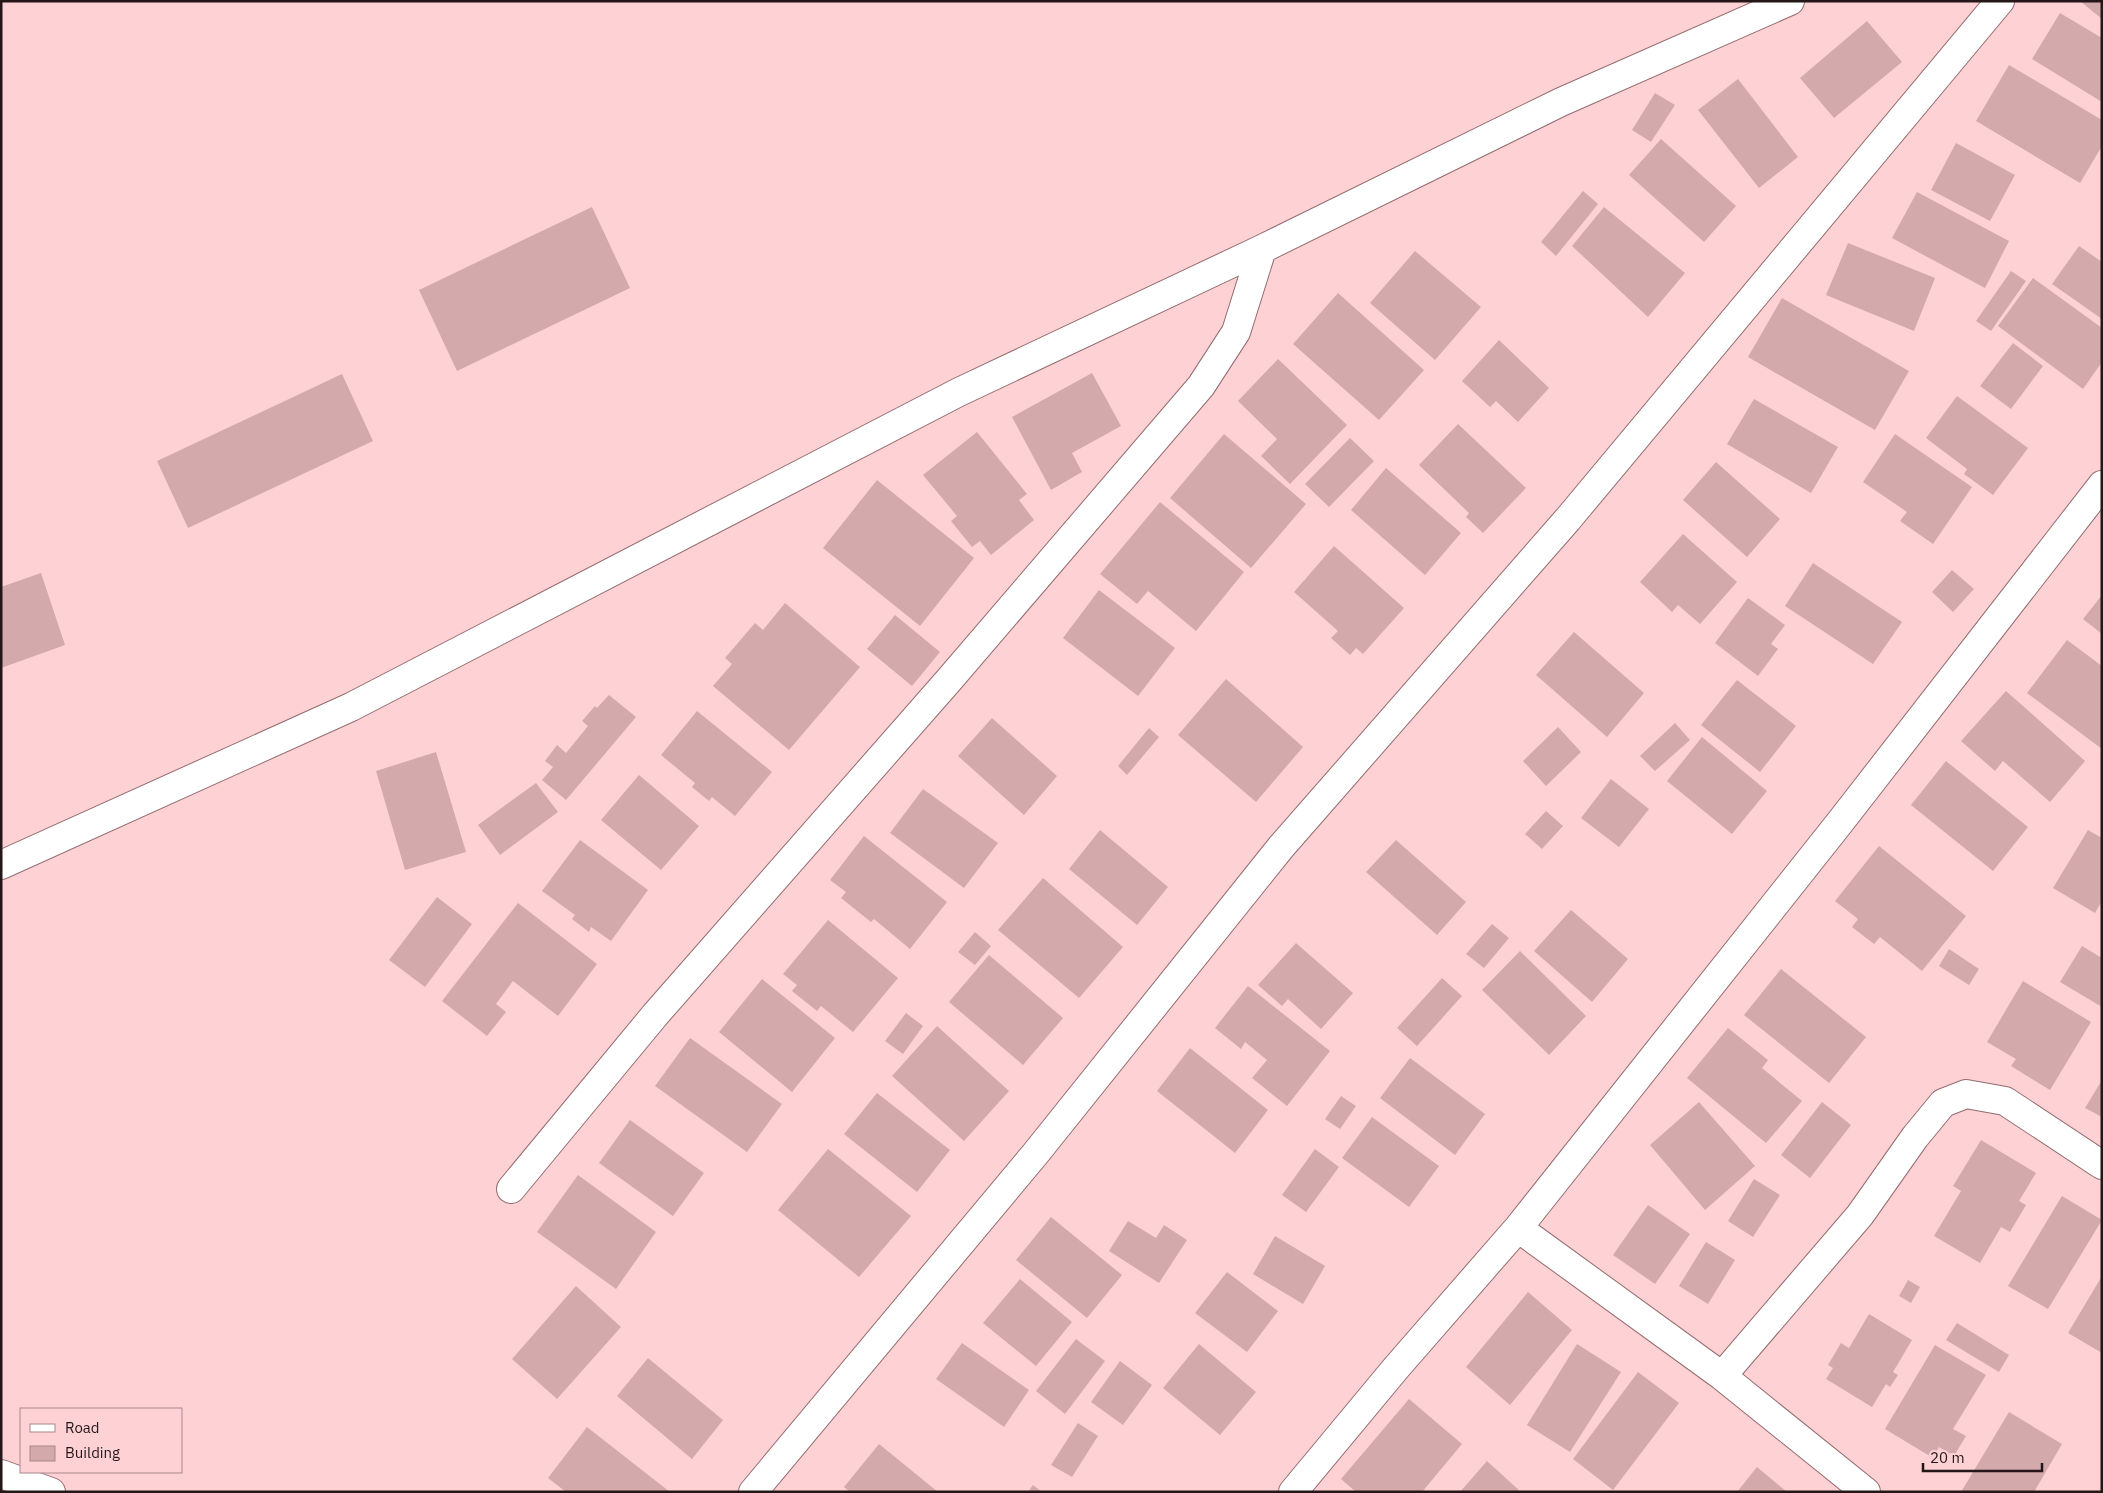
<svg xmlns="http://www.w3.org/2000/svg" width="2103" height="1493" font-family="'IBM Plex Sans',sans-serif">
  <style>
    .building { fill: #d3a9ac }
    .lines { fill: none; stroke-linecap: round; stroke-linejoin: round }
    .minor-casing { stroke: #936c6f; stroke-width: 30 }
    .minor { stroke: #fff; stroke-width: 28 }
  </style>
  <rect width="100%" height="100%" fill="#fed2d5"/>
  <path class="building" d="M2080 1H2102V19Z
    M2060 13 2102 38V102L2032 59Z
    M1867 21 1902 62 1834 118 1800 78Z
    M2009 65 2102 120V146L2080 183 1976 121Z
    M1738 79 1798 157 1759 188 1698 110Z
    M1655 93 1675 105 1651 142 1632 130Z
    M1661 139 1736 206 1704 242 1629 175Z
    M1956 143 2015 175 1990 221 1931 190Z
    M1583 191 1598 204 1556 256 1541 242Z
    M1917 192 2009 241 1985 288 1892 238Z
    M592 207 630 288 457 371 419 290Z
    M1604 207 1685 273 1648 317 1572 246Z
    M1848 243 1935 278 1914 331 1826 295Z
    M2079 246 2102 262V319L2052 284Z
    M1415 251 1481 307 1435 360 1370 303Z
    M2011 271 2026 281 1991 331 1976 321Z
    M2033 278 2102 328V362L2083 389 1998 326Z
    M1338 293 1424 370 1379 420 1293 344Z
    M1782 298 1909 371 1875 430 1748 357Z
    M1499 340 1549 388 1518 422 1496 401 1490 407 1462 381Z
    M2013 343 2043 366 2011 409 1980 386Z
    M1278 359 1347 425 1290 484 1261 456 1277 439 1238 401Z
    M1092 373 1121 426 1072 453 1082 472 1051 490 1012 417Z
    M342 374 373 441 188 528 157 461Z
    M1957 396 2028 448 1993 495 1964 474 1967 469 1926 438Z
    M1754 399 1838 447 1811 493 1727 444Z
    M1458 424 1526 488 1483 533 1466 517 1469 513 1419 465Z
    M977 432 1027 494 1019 500 1034 520 991 555 980 541 972 547 951 521 957 516 923 475Z
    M1224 434 1306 504 1251 568 1170 498Z
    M1895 434 1972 487 1933 544 1900 521 1907 512 1863 482Z
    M1350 438 1374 461 1329 507 1305 484Z
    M1716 462 1780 519 1747 557 1683 500Z
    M1386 468 1461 533 1425 575 1351 510Z
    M877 480 974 558 920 626 823 548Z
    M1160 502 1244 572 1196 631 1148 591 1137 604 1100 574Z
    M1683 534 1737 582 1700 624 1678 605 1672 612 1640 582Z
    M1334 546 1404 608 1363 654 1356 648 1350 655 1331 638 1338 631 1294 592Z
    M1813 563 1902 622 1873 664 1785 606Z
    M1952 570 1974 589 1953 612 1932 592Z
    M41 573 65 645 1 668V587Z
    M1099 590 1175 648 1138 696 1063 638Z
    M2102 595V634L2083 619Z
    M1748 598 1785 625 1771 644 1778 649 1758 676 1715 643Z
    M785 603 860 667 789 750 713 686 732 664 725 658 755 623 763 630Z
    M895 615 940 652 912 686 867 649Z
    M1574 632 1644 693 1607 737 1536 675Z
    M2067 640 2102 666V749L2027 693Z
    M1226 679 1303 747 1256 802 1178 735Z
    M1737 680 1796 726 1760 772 1701 725Z
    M2006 691 2085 761 2050 802 2003 761 1995 771 1961 741Z
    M609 695 636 717 566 800 542 780 553 767 545 761 557 745 566 753 588 726 582 721 595 706 597 708Z
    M697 711 772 772 735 816 712 797 709 801 692 787 695 783 661 755Z
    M992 718 1057 776 1024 815 958 756Z
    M1675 723 1690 740 1655 771 1640 756Z
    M1558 727 1581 752 1546 786 1523 761Z
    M1149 728 1159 737 1127 775 1118 766Z
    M1702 737 1767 791 1732 834 1667 781Z
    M436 752 466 852 405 870 376 771Z
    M1946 761 2028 827 1993 871 1911 805Z
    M639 775 699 826 661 870 601 820Z
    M1611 779 1649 809 1619 847 1581 818Z
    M536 783 558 812 500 855 478 825Z
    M923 789 998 843 964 888 890 833Z
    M1546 811 1563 826 1542 849 1525 834Z
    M1100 830 1168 887 1137 925 1069 869Z
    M2088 830 2102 838V901L2095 913 2053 888Z
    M864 836 947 902 910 949 874 919 871 922 841 898 846 892 830 880Z
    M580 840 648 890 611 941 591 927 589 932 572 919 575 915 542 891Z
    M1396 840 1466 902 1437 935 1366 872Z
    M1879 846 1966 916 1922 971 1880 937 1874 944 1852 927 1858 919 1835 901Z
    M1043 878 1123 947 1079 998 998 930Z
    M437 897 472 924 425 987 389 960Z
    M518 903 597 964 558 1016 513 981 496 1004 506 1012 487 1036 442 1001Z
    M1571 910 1628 959 1592 1002 1534 951Z
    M828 920 898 978 853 1032 821 1006 817 1011 792 991 797 985 783 974Z
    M1492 924 1509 938 1484 968 1466 954Z
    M975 932 991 946 975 965 958 952Z
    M1296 943 1353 993 1321 1029 1288 999 1282 1006 1258 985Z
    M2082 946 2102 958V1007L2060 982Z
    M1949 949 1979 969 1969 985 1939 966Z
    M1520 951 1586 1016 1549 1055 1482 990Z
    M989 955 1063 1018 1023 1065 949 1002Z
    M1781 969 1866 1037 1829 1083 1744 1015Z
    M1442 978 1462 996 1417 1046 1397 1028Z
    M762 979 835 1038 792 1092 719 1032Z
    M2023 981 2091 1022 2050 1090 2011 1066 2016 1059 1987 1042Z
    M1248 986 1330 1051 1287 1106 1252 1078 1267 1060 1245 1042 1241 1049 1215 1028Z
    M906 1013 923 1026 903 1054 885 1041Z
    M937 1026 1009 1091 964 1141 892 1076Z
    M1728 1028 1768 1060 1762 1068 1802 1101 1766 1143 1687 1078Z
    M690 1038 782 1104 747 1152 655 1086Z
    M1190 1048 1268 1110 1235 1153 1157 1091Z
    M1410 1058 1485 1114 1455 1155 1380 1098Z
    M2102 1080V1117L2085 1108Z
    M877 1093 950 1150 917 1192 844 1134Z
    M1341 1096 1356 1106 1340 1129 1325 1119Z
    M1699 1102 1755 1166 1705 1210 1650 1145Z
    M1822 1102 1851 1125 1810 1178 1781 1155Z
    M1372 1117 1439 1166 1409 1207 1342 1158Z
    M630 1120 704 1173 673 1216 599 1163Z
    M1981 1140 2036 1173 2019 1201 2026 1205 2010 1232 2001 1227 1980 1263 1934 1236 1961 1191 1953 1186Z
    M828 1149 911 1216 859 1277 778 1210Z
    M1315 1149 1339 1167 1306 1212 1282 1195Z
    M578 1175 656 1232 616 1289 537 1232Z
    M1754 1179 1780 1195 1753 1237 1728 1221Z
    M2062 1196 2102 1220 2048 1309 2008 1286Z
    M1648 1205 1690 1234 1655 1284 1613 1255Z
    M1051 1217 1122 1275 1087 1318 1016 1260Z
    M1128 1221 1156 1238 1164 1225 1187 1240 1159 1283 1109 1251Z
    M1275 1236 1325 1266 1303 1304 1253 1274Z
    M1706 1242 1735 1260 1708 1304 1679 1286Z
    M1227 1272 1278 1311 1247 1352 1195 1313Z
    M2102 1276V1353L2068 1333Z
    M1020 1279 1072 1322 1036 1366 983 1323Z
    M1908 1280 1920 1287 1911 1303 1899 1296Z
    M576 1286 621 1327 557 1399 512 1359Z
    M1528 1292 1572 1330 1510 1405 1466 1367Z
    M1869 1314 1912 1340 1893 1372 1898 1375 1890 1387 1886 1384 1872 1407 1826 1379 1833 1368 1828 1365 1841 1343 1849 1348Z
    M1957 1323 2009 1355 1999 1372 1946 1340Z
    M1076 1339 1105 1361 1065 1414 1036 1391Z
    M962 1343 1029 1390 1004 1427 936 1379Z
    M1199 1344 1256 1392 1220 1435 1163 1388Z
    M1577 1344 1621 1372 1570 1452 1527 1425Z
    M1935 1345 1986 1375 1953 1429 1966 1436 1954 1456 1939 1447 1933 1458 1885 1429Z
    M648 1358 723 1420 692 1459 617 1396Z
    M1120 1361 1152 1385 1123 1425 1091 1402Z
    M1638 1372 1679 1403 1613 1490 1573 1459Z
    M1409 1399 1462 1444 1422 1492H1356L1341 1479Z
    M2009 1412 2062 1444 2034 1492H1961Z
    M1078 1423 1098 1436 1072 1477 1051 1465Z
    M587 1427 670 1492H566L548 1478Z
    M879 1444 938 1492H850L844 1487Z
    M1487 1461 1521 1492H1460Z
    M1757 1467 1787 1492H1737Z
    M1033 1485 1042 1492H1028Z"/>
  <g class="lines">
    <g class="minor-casing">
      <path id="minor" d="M1 865 351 707 959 392 1262 249 1561 102 1790 1
        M511 1189 655 1015 949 680 1201 386 1236 332 1262 249
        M1518 1228 1722 1376
        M1 1474 51 1492
        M753 1492 1036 1153 1281 847 1568 519 2000 1
        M1293 1492 1396 1368 1518 1228 1841 821 2102 485
        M1866 1492 1722 1376 1860 1215 1915 1137 1943 1103 1966 1094 2005 1101 2102 1165"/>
    </g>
    <use href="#minor" class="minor"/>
  </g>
  <rect width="2103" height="1493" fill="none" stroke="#251618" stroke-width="5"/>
  <rect x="20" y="1408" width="162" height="65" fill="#fed2d5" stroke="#a78789"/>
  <rect x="30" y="1424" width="25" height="8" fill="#ffffff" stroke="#a78789"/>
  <text x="65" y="1433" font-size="15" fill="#251618">Road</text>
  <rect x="30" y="1446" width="25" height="15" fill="#d3a9ac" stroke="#a78789"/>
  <text x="65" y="1458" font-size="15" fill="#251618">Building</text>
  <path d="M1923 1463v8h119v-8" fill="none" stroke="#251618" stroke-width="2.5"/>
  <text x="1930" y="1463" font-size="15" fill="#251618" stroke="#fed2d5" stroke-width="4" paint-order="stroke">20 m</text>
</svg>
